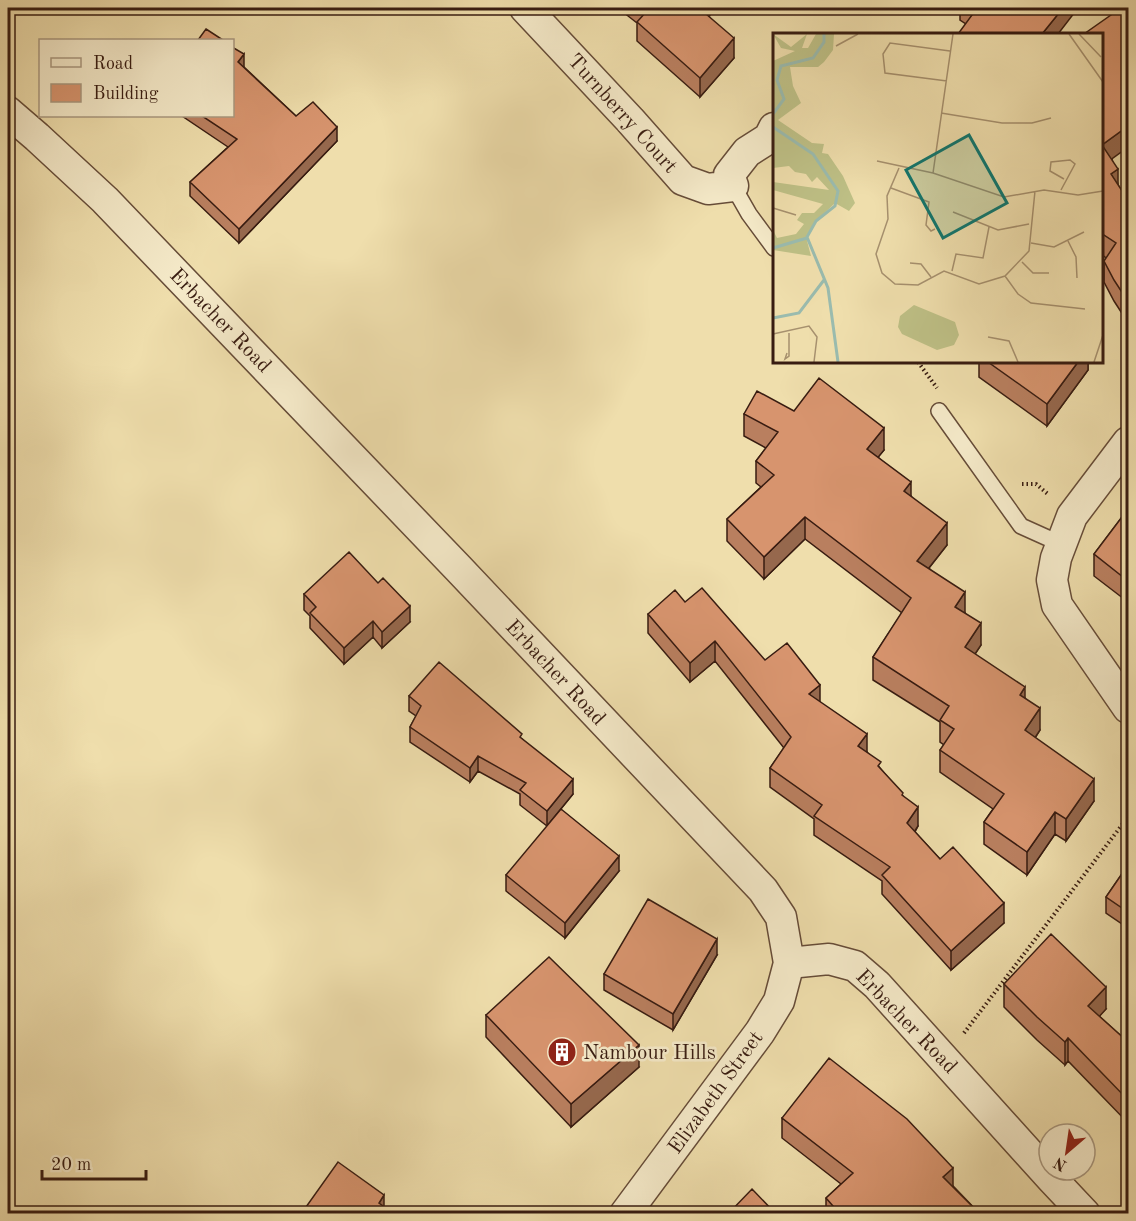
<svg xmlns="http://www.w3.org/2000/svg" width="1136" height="1221" font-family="'Old Standard TT',serif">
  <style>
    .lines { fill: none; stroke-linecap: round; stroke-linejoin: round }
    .service-casing { stroke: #664c38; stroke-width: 18 }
    .minor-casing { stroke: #664c38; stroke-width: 33 }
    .path { stroke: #381c11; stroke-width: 4; stroke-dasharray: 1.5 3; stroke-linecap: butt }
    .service { stroke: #f5eac9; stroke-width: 15 }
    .minor { stroke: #f5eac9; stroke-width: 30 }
    .wall { fill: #b97f5f; stroke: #381c11; stroke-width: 1.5 }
    .shaded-wall { fill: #96684d; stroke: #381c11; stroke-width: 1.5 }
    .building { fill: #d7946e; stroke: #381c11; stroke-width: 1.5 }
    .labels { text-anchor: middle; stroke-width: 5; stroke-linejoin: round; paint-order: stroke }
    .street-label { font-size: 21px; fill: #381c11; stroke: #f5eac9 }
    .poi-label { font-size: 21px; fill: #381c11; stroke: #f5eac9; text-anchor: start }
    .inset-river { fill: none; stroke: #9abbae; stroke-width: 3 }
    .inset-road { fill: none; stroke: #a6906e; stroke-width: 1.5 }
    .view { fill: #0f766e; fill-opacity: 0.15; stroke: #0f766e; stroke-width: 3 }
    .inset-edge { fill: none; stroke: #381c11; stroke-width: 3 }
  </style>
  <rect width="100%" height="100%" fill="#efdeac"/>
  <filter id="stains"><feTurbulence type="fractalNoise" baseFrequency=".00333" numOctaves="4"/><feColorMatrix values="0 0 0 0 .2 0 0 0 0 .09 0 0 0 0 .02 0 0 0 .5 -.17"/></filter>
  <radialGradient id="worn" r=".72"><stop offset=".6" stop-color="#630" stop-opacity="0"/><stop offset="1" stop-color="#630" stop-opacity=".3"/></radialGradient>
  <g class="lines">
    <g class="service-casing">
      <path id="service" d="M733 186 749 214 774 248
        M939 411 1021 526 1061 544"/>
    </g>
    <g class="minor-casing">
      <path id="minor" d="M525 8 630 120 683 180 708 189 733 186 729 175 747 152 769 138 774 128
        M8 112 37 137 105 200 458 568 763 890 781 917 789 963 829 959 855 966 877 985 1052 1179 1085 1214
        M1128 442 1072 516 1056 558 1052 580 1057 605 1128 708
        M625 1214 760 1032 779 1001 789 963"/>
    </g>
    <path class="path" d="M918 362 937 388
      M1022 484H1036L1049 495
      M964 1033 1128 817"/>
    <use href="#service" class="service"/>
    <use href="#minor" class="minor"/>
  </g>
  <path class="wall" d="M618 8H716L709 16 734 58 700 97 637 41V23Z
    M960 8H1078L966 24 960 20Z
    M1101 34 1112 159 1118 185 1128 200 1125 318 1114 301 1104 282V261L1106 258 1101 254Z
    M244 67 296 116 337 141 239 243 190 196V182L228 147 182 116H232Z
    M979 362H1088V370L1047 426 979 377Z
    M794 411 884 450 878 457 911 496 947 545 929 568 965 613 981 645 975 654 1025 698 1040 730 1035 738 1094 801 1066 841 1055 834 1027 875 984 844V822L993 809 940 772V750L944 745 940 742V722L873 680V657L902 613 805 539 764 579 727 541V519L761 487 756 483V461L766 448 744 436V414Z
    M1128 509V602L1094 576V554Z
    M304 594 410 622 382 648 373 637 344 664 310 628V616L304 610Z
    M685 602 820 702 867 752 903 796 918 826 915 832 940 859 1004 923 951 970 882 894V881L814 835V819L770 787V768L784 748 715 661 690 682 648 633V614Z
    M409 696 522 739 573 794 547 826 520 805V794L478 771 470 782 410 742V727L416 716 409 711Z
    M1128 865V928L1106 913V897Z
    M619 871 565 938 506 891V875Z
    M717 955 673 1030 604 990V974Z
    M1004 984 1106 1009 1099 1016 1128 1042V1123L1068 1061 1065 1065 1037 1040 1004 1007Z
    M486 1015 639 1067 571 1127 486 1037Z
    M782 1118 953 1186 980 1214H826V1198L841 1184 782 1138Z"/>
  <path class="shaded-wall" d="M699 8H716L699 27Z
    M1063 8H1078L1058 34H1042Z
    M734 38V58L700 97V78Z
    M244 54V68L238 62Z
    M1128 126V147L1102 166V145Z
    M337 127V141L239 243V229Z
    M1118 169V190L1111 174Z
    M1128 295V316L1125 318V297Z
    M1078 362H1088V370L1047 426V404Z
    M884 428V450L867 471V449Z
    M911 482V504L904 491Z
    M805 517V539L764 579V557Z
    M947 523V545L917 583V561Z
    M965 592V614L955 607Z
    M410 606V622L382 648V632Z
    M373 621V637L344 664V648Z
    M981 623V645L965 669V647Z
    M715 641V661L690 682V663Z
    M820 685V705L809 694Z
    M1025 687V710L1020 695Z
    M1040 708V730L1025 753V730Z
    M867 734V753L858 746Z
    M478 756V771L470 782V768Z
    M573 779V794L547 826V811Z
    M1094 779V801L1066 841V819Z
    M918 807V826L907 843V823Z
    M1055 812V834L1027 875V852Z
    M619 856V871L565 938V923Z
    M1004 903V923L951 970V951Z
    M717 939V955L673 1030V1014Z
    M1106 987V1009L1088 1029V1006Z
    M1068 1038V1061L1065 1065V1042Z
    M639 1045V1067L571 1127V1104Z
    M953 1168V1188L943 1177Z
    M384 1195V1214L379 1203Z"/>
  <path class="building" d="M642 8H699L734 38 700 78 637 22 647 11Z
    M971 8H1063L1042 34H958L975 11Z
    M1121 8H1128V126L1102 145 1118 169 1111 174 1128 200V295L1125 297 1114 280 1104 261 1116 243 1101 233V34H1084Z
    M206 29 223 40H198Z
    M232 47 244 54 238 62 296 116 313 102 337 127 239 229 190 182 237 139 202 116H232Z
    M988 362H1078L1047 404Z
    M819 378 884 428 867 449 911 482 904 491 947 523 917 561 965 592 955 607 981 623 965 647 1025 687 1020 695 1040 708 1025 730 1094 779 1066 819 1055 812 1027 852 984 822 1004 794 940 750 954 729 940 720 949 706 873 657 911 598 805 517 764 557 727 519 774 475 756 461 778 432 744 414 757 391 794 411Z
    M1128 509V581L1094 554Z
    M349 552 378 583 383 578 410 606 382 632 373 621 344 648 310 613 316 607 304 594Z
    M702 588 765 660 787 643 820 685 809 694 867 734 858 746 881 762 878 766 903 793 902 795 918 807 907 823 940 859 953 847 1004 903 951 951 882 875 890 867 814 816 822 805 770 768 791 737 715 641 690 663 648 614 675 590 685 602Z
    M439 662 522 734 520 737 573 779 547 811 520 790 526 783 478 756 470 768 410 727 421 706 409 696Z
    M561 809 619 856 565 923 506 875Z
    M1128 865V912L1106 897Z
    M648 899 717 939 673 1014 604 974Z
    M1051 934 1106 987 1088 1006 1128 1042V1100L1068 1038 1065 1042 1037 1017 1004 984Z
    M549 957 639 1045 571 1104 486 1015Z
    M829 1058 907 1119 953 1168 943 1177 980 1214H840L826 1198 853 1173 782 1118Z
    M338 1162 384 1195 379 1203 394 1214H301Z
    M752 1189 776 1214H728Z"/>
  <defs>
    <g id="building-disc" transform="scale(1.5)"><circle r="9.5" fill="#8f2418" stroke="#f5eac9"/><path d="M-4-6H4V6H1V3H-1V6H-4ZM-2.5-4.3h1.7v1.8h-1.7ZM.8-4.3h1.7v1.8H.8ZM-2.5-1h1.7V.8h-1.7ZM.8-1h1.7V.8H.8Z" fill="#fff"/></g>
  </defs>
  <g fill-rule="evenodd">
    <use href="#building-disc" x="562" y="1052"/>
  </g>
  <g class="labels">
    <g class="street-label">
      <text transform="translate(623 113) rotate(48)" y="7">Turnberry Court</text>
      <text transform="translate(221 320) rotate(46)" y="7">Erbacher Road</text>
      <text transform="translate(556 672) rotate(47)" y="7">Erbacher Road</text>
      <text transform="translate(907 1021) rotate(46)" y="7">Erbacher Road</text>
      <text transform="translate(715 1092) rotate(-54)" y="7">Elizabeth Street</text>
    </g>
    <g class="poi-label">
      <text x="583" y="1059">Nambour Hills</text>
    </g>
  </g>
  <g transform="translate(773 33)">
    <rect width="330" height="330" fill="#efdeac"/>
    <path d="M0 1 18 14 34 1 29 15H35L43 1H61L60 17 51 29 45 34H17L20 53 28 70 5 87 39 110 51 111 49 120 55 121 70 143 82 170 76 178 62 170 43 188 33 204 38 223 0 217V197L4 205 23 201 31 191 24 187 29 180H41L50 171 0 157V149L56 157 44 144 39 149 33 141 22 139 16 133 0 135V28L22 18 8 15ZM141 272 182 289 186 302 181 312 164 317 129 301 125 294 127 283Z" fill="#bec086"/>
    <path class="inset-river" d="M0 81 11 66 4 47 8 33 40 25 51 9V1M0 94 40 121 65 158 62 173 43 188 34 204 55 255 65 329M0 215 34 205M0 285 26 280 51 247"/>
    <path class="inset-road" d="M296 1 330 49M306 1 328 24M63 13 85 1M174 48 112 40 110 21 117 10 177 18M168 80 229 90H259L278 85M104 128 160 140 231 164 271 157 305 162 330 158M126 135 114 163 115 186 103 221 109 240 122 251 145 252 171 238 206 251 232 243 256 218 262 158M160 140 180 1M118 155 156 169 153 192 158 198 162 196M288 157 302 131 297 127 278 129 277 138 291 146M0 175 23 182M180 179 225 197 256 191M295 208 303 224 304 245M258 210 281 214 311 199M249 229 260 240H276M137 230 148 231 158 244M179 238 183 221 210 225 216 194M232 243 245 261 258 270 312 276M0 301 36 293 44 304 41 329M215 304 236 308 245 329M14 320 12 326 16 323V300M321 329 330 302"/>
    <path class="view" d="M196 102 234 170 170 205 133 137Z"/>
    <rect width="330" height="330" class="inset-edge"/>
  </g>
  <rect width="1136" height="1221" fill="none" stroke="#efdeac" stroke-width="30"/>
  <rect x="9" y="9" width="1118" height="1203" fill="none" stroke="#381c11" stroke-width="3"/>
  <rect x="15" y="15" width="1106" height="1191" fill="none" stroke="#381c11" stroke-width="1.5"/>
  <rect x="39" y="39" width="195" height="78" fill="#f5eac9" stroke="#a9987f" stroke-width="1.5"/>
  <rect x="51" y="58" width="30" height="9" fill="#f5eac9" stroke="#a9987f" stroke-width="1.5"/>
  <text x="93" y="69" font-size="18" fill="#381c11">Road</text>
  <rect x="51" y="84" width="30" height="18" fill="#d7946e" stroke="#a9987f" stroke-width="1.5"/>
  <text x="93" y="99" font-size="18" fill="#381c11">Building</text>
  <g transform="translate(1067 1152) rotate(209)"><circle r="28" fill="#f5eac9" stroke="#a9987f" stroke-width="1.5"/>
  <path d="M0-4.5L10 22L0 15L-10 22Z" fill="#8f2418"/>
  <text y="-9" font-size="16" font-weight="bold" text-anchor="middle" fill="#381c11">N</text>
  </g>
  <path d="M42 1170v9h104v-9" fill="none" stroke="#381c11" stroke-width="3"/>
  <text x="51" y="1170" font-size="18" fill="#381c11" stroke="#f5eac9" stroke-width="4.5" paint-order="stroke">20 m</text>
  <rect width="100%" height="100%" filter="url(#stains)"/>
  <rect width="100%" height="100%" fill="url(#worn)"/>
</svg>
